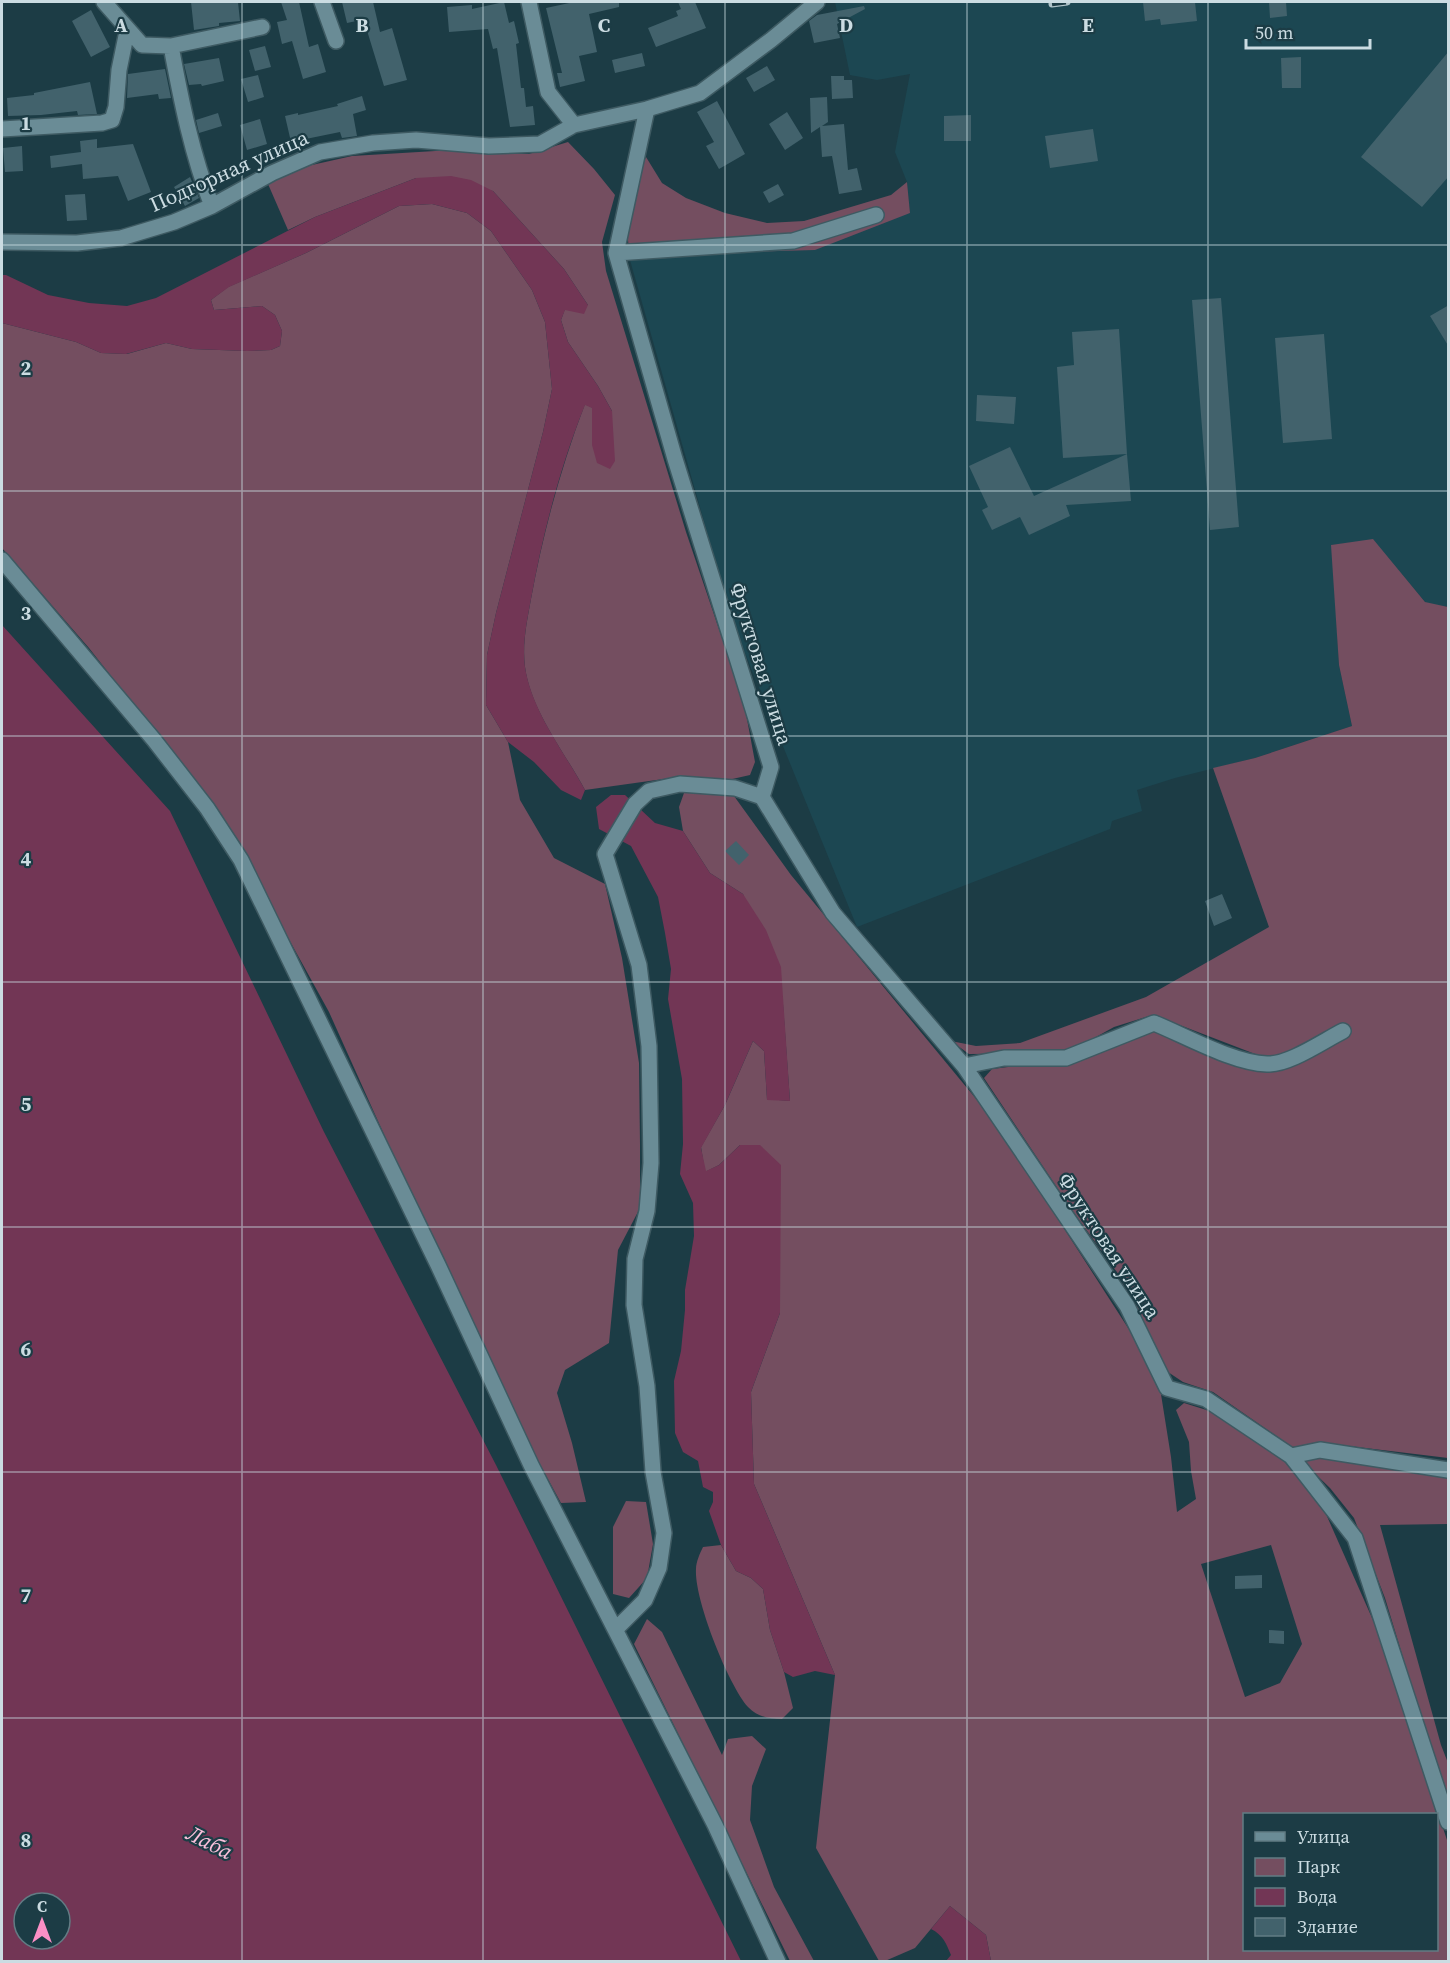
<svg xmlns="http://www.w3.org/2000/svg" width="1450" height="1963" font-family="'Source Serif 4',serif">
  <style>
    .built { fill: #1c4752 }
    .green { fill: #744e60; fill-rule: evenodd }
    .water { fill: #723655; fill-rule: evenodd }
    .building { fill: #42626c }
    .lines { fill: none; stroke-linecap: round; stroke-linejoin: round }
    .minor-casing { stroke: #3e5a62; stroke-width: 18 }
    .minor { stroke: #6a8c96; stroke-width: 15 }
    .rail-casing { stroke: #afc3c9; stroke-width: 7 }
    .rail { stroke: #1c3c45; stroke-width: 4.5; stroke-dasharray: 14; stroke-linecap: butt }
    .grid { fill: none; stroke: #cbdce2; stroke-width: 1.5; stroke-opacity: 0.55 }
    .labels { text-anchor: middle; stroke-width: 4.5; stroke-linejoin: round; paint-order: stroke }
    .street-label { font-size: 21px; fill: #cbdce2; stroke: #1c3c45 }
    .water-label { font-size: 22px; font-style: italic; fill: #fbc1dc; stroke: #1c3c45 }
    .grid-label { font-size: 20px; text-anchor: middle; font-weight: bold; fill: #cbdce2; stroke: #1c3c45; stroke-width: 4.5; stroke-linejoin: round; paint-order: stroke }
  </style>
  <rect width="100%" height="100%" fill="#1c3c45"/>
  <path class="built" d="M835 2H1448V607L1426 603 1373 540 1332 545 1339 665 1352 726 1255 758 1175 778 1137 790 1142 811 1112 821 1110 829 857 927 733 624 630 260 910 213 907 182 895 152 910 74 877 80 850 75Z"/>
  <path class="green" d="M568 142 594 169 615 195 602 242 606 271 686 532 744 703 755 762 750 775 728 780 685 776 585 790C564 751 531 711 525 667 522 644 527 621 531 599 543 533 561 467 585 404L593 408 592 445 612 411 598 386 568 342 561 320 565 309 588 305 564 269 493 191 416 178 315 217 288 230 268 184 303 167 352 156 452 150 529 154Z
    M646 157 662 183 686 198 725 213 767 223 804 221 891 195 907 182 910 213 815 250 650 255 630 260 627 230 637 177Z
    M432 204 467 213 491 231 532 290 545 322 552 389 543 432 496 613 487 655 486 705 508 742 520 800 554 858 605 884 622 958 639 1063 640 1144V1208L618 1250 609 1343 565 1370 557 1393 572 1443 586 1502 561 1503 526 1439 404 1179 329 1012 221 816 89 648 2 548V323L76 342 101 353 127 354 166 343 192 349 247 351 271 350 280 346 282 331 275 315 262 306 214 310 211 300 228 287 306 253 399 206Z
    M1373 539 1425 602 1448 607V1458L1349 1446 1315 1445 1292 1447 1213 1392 1183 1382 1168 1372 1119 1275 1072 1210 984 1078 992 1069 1024 1065 1071 1064 1123 1039 1155 1030 1238 1065 1262 1071 1286 1066 1177 1024 1149 1016 1114 1027 1067 1053 969 1054 951 1041 976 1046 1020 1043 1146 997 1269 927 1213 768 1255 758 1352 726 1339 665 1331 545Z
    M710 791 734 796 791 875 996 1123 1130 1331 1160 1388 1171 1457 1177 1512 1196 1499 1191 1471 1189 1442 1176 1410 1184 1403 1216 1413 1283 1460 1322 1505 1376 1627 1447 1840 1448 1961H991L986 1935 950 1906 915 1948 885 1961H879L816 1848 835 1675 754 1484 751 1392 780 1313 740 1145 719 1165 705 1172 701 1147 725 1105 753 1041 764 1051 767 1099 790 1101 783 1004 743 894 710 873 683 831 679 807 684 793ZM1271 1545 1302 1644 1280 1683 1245 1697 1201 1564ZM1244 1814H1436V1950H1244Z
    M1321 1455 1448 1475V1524L1380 1525 1441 1745 1448 1763V1795L1431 1750 1385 1598 1354 1518 1330 1488 1301 1460Z
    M626 1501 646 1502 653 1544 647 1578 629 1598 613 1594V1527Z
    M721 1545 736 1571 751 1578 763 1589 770 1630 784 1672 793 1708 782 1719C769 1719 758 1717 748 1707 728 1684 694 1599 696 1569 696 1562 700 1553 703 1547Z
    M647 1619 662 1632 722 1755 728 1739 752 1736 766 1749 752 1786 750 1820 774 1887 814 1961H790L634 1644Z"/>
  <path class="water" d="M451 176 471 180 493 191 564 269 588 305 584 314 565 310 561 320 568 342 598 386 612 411 615 461 610 469 597 463 592 445V408L585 405C560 467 543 533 531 599 527 621 522 644 525 667 532 712 564 751 585 790L581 800 561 790 534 762 508 742 486 705 487 655 496 613 543 432 552 389 545 322 532 290 491 231 467 213 432 204 399 206 306 253 229 287 211 300 214 310 262 306 275 315 282 331 280 346 271 350 247 351 192 349 166 343 126 354 101 353 76 342 2 323V275H6L48 295 89 303 127 306 156 298 315 217 416 178Z
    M2 625 170 811 324 1132 496 1465 741 1961H2ZM24 1903H60V1939H24Z
    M611 795H625L655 823 683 831 710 873 743 894 766 930 781 967 790 1101 767 1100 764 1051 753 1041 725 1105 701 1148 706 1171 719 1165 740 1145H760L781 1165 780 1313 751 1392 754 1484 835 1675 815 1671 793 1677 784 1672 770 1630 763 1589 751 1578 736 1571 721 1545 709 1511 713 1502V1492L703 1487 698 1461 683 1452 675 1433 674 1381 681 1351 685 1310V1290L694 1236 693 1203 680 1174 683 1144 682 1079 668 999 671 969 665 933 658 897 631 846 599 829 596 807Z
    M950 1906 986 1935 991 1961H946L951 1955C946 1943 943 1935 931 1929Z"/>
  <path class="building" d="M191 2H238L240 21 219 23V26L194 30Z
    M281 2H299L309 47 318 44 326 72 303 79 292 41 282 44 277 22 287 20Z
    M342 2H373L380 32 392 28 407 80 384 86 365 24 362 25 361 20 347 23Z
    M504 2 509 23 514 21 519 43 516 44 521 88H524L526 107 533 106 535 125 510 127 497 48 493 49 488 29 449 32 447 7 472 5V9Z
    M574 2H619V7L589 14 597 52 579 56 585 81 560 87 557 73H562L546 8Z
    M678 2H695L706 28 656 47 648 28 678 16 676 11 681 9Z
    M1143 2H1195L1197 21 1161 25 1160 19 1145 21Z
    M1269 2H1286L1287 16 1270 18Z
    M864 6 865 9 837 24 840 38 814 43 809 21 817 15Z
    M91 10 110 47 91 57 72 21Z
    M265 46 271 67 255 71 249 50Z
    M1449 51V176L1422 207 1361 157Z
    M642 53 645 66 615 73 612 60Z
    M1301 57V88H1282L1281 58Z
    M219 58 224 81 202 86 201 84 189 85 184 64Z
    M767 66 775 80 754 92 746 78Z
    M165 69 171 98 159 99 158 94 127 98 128 74Z
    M258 75 264 97 248 102 241 79Z
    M831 76H844V80H852L853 98 832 99Z
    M90 82 97 114 78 115 77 111 41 115 8 116 7 98 34 95V93Z
    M362 96 366 110 353 114 357 136 342 138 340 132 291 142 285 116 298 113V115L338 106 337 104Z
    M827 97 828 122 822 126 844 124 848 170 857 168 862 190 839 194 832 156 822 157 820 127 811 133 810 98Z
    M717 101 745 154 719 169 706 146 714 142 697 112Z
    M787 112 803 138 785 150 769 124Z
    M218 113 222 126 199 133 196 120Z
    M971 115V141H944V116Z
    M260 119 267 144 247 150 240 125Z
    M1093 129 1098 161 1050 168 1045 136Z
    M97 139V148L133 144 151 192 128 201 118 176 83 179 82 164 51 168 50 156 81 152 80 141Z
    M22 146 23 171 5 172 3 148Z
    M190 177 199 198 185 206 174 187Z
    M778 184 784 195 769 203 763 192Z
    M85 194 87 220 67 221 65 195Z
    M1221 298 1239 527 1210 530 1192 300Z
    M1449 305V347L1430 316Z
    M1119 329 1127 454 1063 458 1057 367 1074 365 1072 332Z
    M1324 334 1332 439 1283 443 1275 338Z
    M977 395 1016 397 1014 424 976 421Z
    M1010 447 1034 496 1127 454 1131 501 1066 505 1070 516 1029 535 1020 517 992 530 982 510 988 507 969 466Z
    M736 841 749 855 739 865 725 851Z
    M1222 894 1232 918 1214 926 1205 901Z
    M1262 1575V1588L1235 1589V1576Z
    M1269 1630 1284 1631V1644L1269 1643Z"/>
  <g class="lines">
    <g class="minor-casing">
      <path id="minor" d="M104 2 142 45 171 46 262 27
        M322 2 336 41
        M529 2 548 92 574 125
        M171 46C181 100 192 155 212 206
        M647 109 616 253 675 459 771 767 762 797 833 913 964 1066 1127 1306 1167 1388 1206 1399 1291 1456 1355 1538 1448 1822
        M2 129 102 123 112 120 116 107 119 70 127 31
        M2 242 77 243 121 238 174 222 212 206 272 173 320 152 373 143 416 140 489 146 540 144 574 125 647 109 700 93 771 40 817 2
        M616 253 793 241 876 215
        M2 560 154 740 207 808 241 860 438 1265 531 1465 715 1825 778 1962
        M964 1066 1004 1058H1066L1154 1023C1186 1036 1233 1063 1267 1064 1289 1065 1323 1041 1343 1031
        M1291 1456 1320 1450 1448 1470
        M616 1629 645 1600 659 1568 664 1533 653 1472 647 1386 634 1305 635 1259 647 1211 651 1163 649 1046 639 965 605 854 635 804 649 791 680 784 735 788 762 797"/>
    </g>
    <use href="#minor" class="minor"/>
    <g class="rail-casing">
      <path id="rail" d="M1052 4 1067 2"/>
    </g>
    <use href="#rail" class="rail"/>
  </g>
  <path class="grid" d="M242 2V1962M483 2V1962M725 2V1962M967 2V1962M1208 2V1962M2 245H1448M2 491H1448M2 736H1448M2 982H1448M2 1227H1448M2 1472H1448M2 1718H1448"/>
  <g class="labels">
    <g class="street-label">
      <text transform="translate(229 171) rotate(-24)" y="7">Подгорная улица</text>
      <text transform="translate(761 664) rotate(73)" y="7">Фруктовая улица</text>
      <text transform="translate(1109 1246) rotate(57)" y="7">Фруктовая улица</text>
    </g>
    <g class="water-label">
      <text transform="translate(210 1842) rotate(27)" y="8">Лаба</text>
    </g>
  </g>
  <g class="grid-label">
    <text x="121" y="32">A</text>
    <text x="362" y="32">B</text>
    <text x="604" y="32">C</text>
    <text x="846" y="32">D</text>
    <text x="1088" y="32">E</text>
    <text x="26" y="130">1</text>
    <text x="26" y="375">2</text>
    <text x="26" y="620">3</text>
    <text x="26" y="866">4</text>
    <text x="26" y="1111">5</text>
    <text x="26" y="1356">6</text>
    <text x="26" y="1602">7</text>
    <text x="26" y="1847">8</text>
  </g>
  <rect width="1450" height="1963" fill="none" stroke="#cbdce2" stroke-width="6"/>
  <rect x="1243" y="1813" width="195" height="138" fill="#1c3c45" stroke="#627c84" stroke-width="1.5"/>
  <rect x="1255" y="1832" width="30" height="9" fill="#6a8c96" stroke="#627c84" stroke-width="1.5"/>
  <text x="1297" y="1843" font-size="18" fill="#cbdce2">Улица</text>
  <rect x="1255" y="1858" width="30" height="18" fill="#744e60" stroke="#627c84" stroke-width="1.5"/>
  <text x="1297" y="1873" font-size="18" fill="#cbdce2">Парк</text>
  <rect x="1255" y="1888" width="30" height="18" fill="#723655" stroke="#627c84" stroke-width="1.5"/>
  <text x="1297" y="1903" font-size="18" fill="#cbdce2">Вода</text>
  <rect x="1255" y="1918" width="30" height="18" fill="#42626c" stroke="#627c84" stroke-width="1.5"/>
  <text x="1297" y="1933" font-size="18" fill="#cbdce2">Здание</text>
  <g transform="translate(42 1921)"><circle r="28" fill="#1c3c45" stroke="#627c84" stroke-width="1.5"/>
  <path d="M0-4.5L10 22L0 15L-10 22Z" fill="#fb8fc5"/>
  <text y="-9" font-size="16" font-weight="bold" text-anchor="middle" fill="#cbdce2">С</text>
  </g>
  <path d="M1246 39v9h124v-9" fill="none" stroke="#cbdce2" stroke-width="3"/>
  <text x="1255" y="39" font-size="18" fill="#cbdce2" stroke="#1c3c45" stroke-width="4.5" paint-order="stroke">50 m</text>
</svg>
